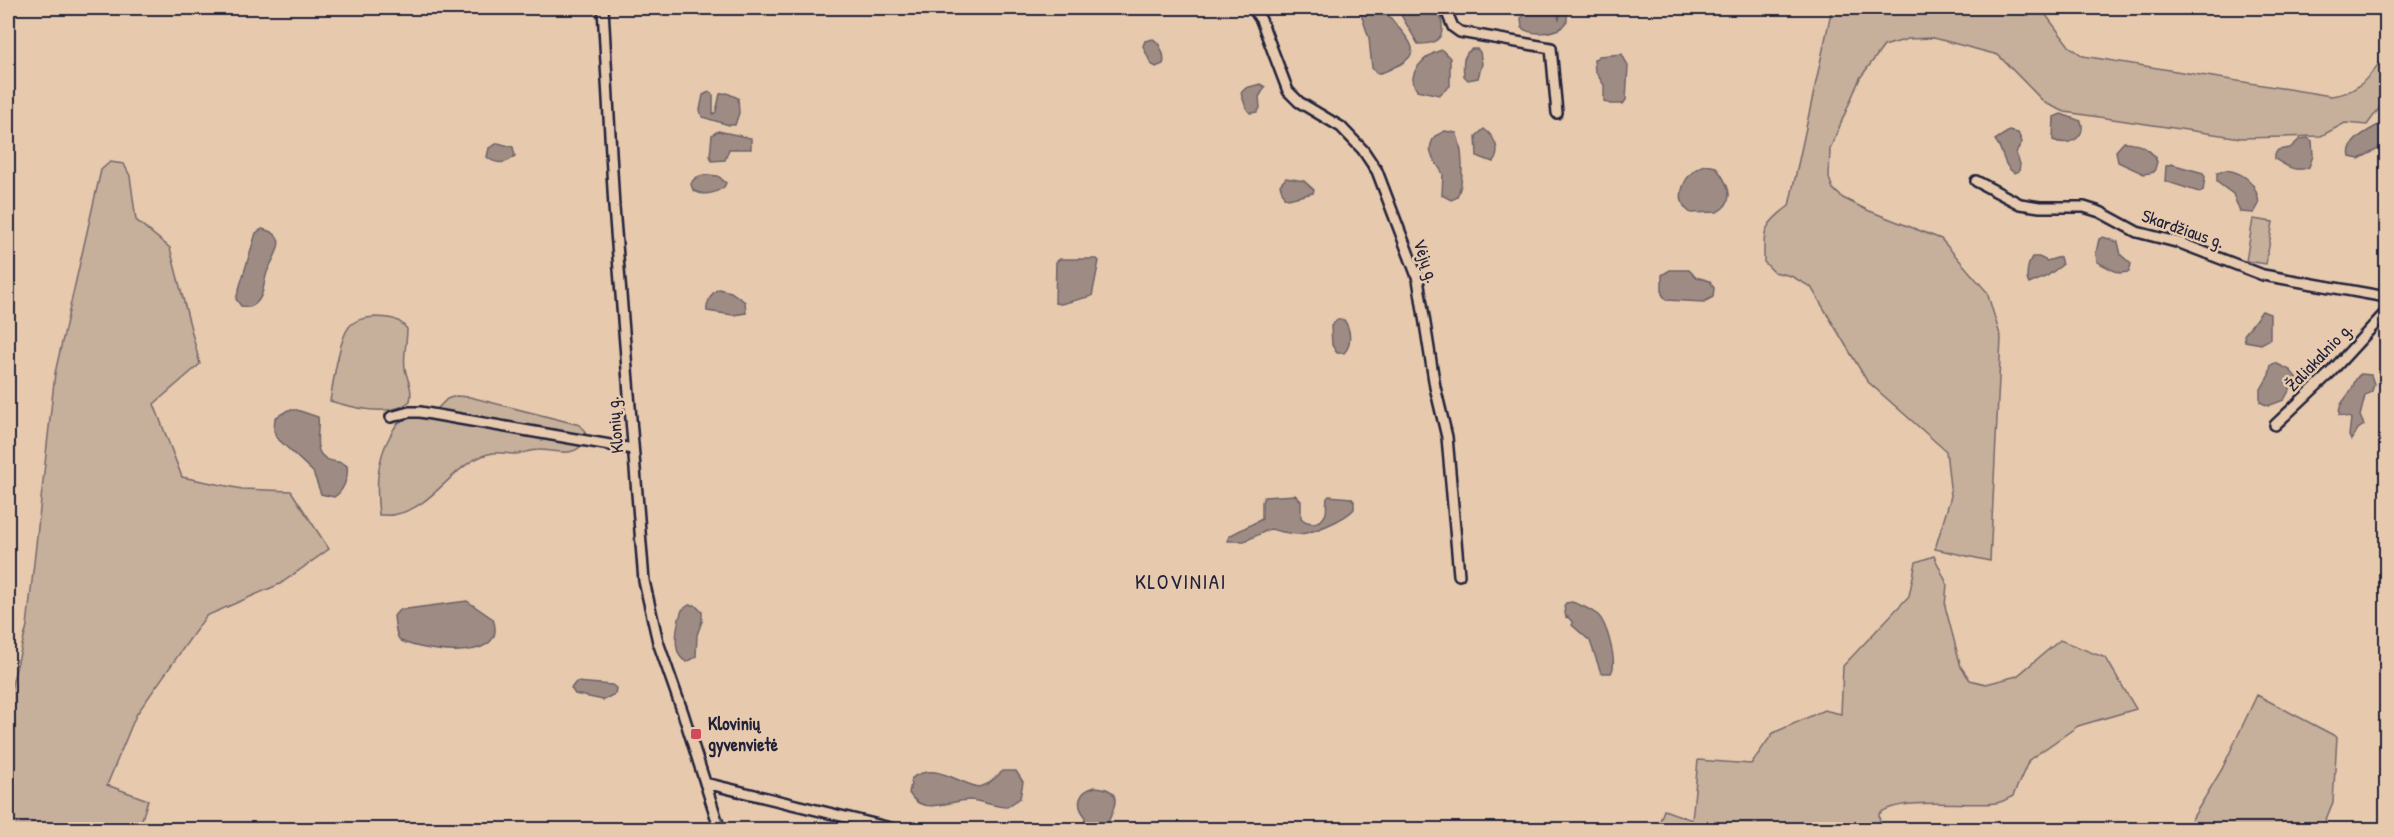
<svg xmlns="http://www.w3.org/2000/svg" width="2394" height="837" font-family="'Patrick Hand',sans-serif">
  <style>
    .green { fill: #c6af9b; stroke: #74686b; stroke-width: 1.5 }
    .water { fill: #9e8c84; stroke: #6c6267; stroke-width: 1.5 }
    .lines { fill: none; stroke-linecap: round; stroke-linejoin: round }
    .minor-casing { stroke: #22223b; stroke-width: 14 }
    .minor { stroke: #e7caae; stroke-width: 9 }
    .poi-dot { fill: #d1495b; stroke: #e7caae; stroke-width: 2 }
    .labels { text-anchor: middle; stroke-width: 5; stroke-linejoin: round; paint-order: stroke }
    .street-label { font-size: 18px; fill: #22223b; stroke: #e7caae }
    .poi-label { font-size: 18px; font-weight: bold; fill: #22223b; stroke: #e7caae; text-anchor: start }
    .quarter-label { font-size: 21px; letter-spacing: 1.5px; fill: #22223b; stroke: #e7caae }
  </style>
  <rect width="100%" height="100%" fill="#e7caae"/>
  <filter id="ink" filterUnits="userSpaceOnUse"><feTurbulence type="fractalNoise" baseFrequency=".0167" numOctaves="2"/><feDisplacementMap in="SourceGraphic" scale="12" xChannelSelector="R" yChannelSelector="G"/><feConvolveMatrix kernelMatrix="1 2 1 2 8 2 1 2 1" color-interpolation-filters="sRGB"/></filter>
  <g filter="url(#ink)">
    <path class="green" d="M1832 8H2038L2043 11 2069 46 2083 56 2331 96C2362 92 2367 77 2386 55V99L2367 125 2345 123 2321 136 2241 138 2065 112 2045 103 1998 55 1934 38 1908 39 1884 46 1860 78 1830 149 1829 178 1833 189 1843 198 1867 210 1941 239 1987 292 2001 338 1990 561 1935 549 1951 496 1946 451 1867 381 1811 287 1791 276 1774 272 1764 262C1764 230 1762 226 1789 206Z
      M110 162 124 164 130 176 136 220 170 248 200 364 154 404 182 477 242 489 291 491 329 549 280 584 206 616 136 715 107 785 148 800 139 829H8V700L27 626 55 373 101 170Z
      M2253 219 2273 222 2266 264 2246 261Z
      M375 317C389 318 398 317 407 329 407 342 403 356 405 368 407 380 413 388 410 401 393 418 350 407 330 401 333 384 339 339 349 327 355 319 365 318 375 317Z
      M456 396 470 397 580 425C585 430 587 434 584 441 576 459 554 450 539 450 531 450 524 453 516 454 509 454 501 452 493 453 455 459 436 506 397 514 392 516 385 515 379 515 376 488 376 461 390 436 393 431 395 424 401 421 409 415 419 416 429 417L447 399Z
      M1934 556 1947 584 1945 606 1961 667 1970 680 1986 684 2017 676 2060 640 2106 658 2136 709 2078 726 2029 760 2013 796C2007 799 2001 803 1995 803 1967 807 1899 796 1879 814L1880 824 1893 829H1657L1664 810 1692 820 1698 760 1751 764 1773 733 1824 710 1841 714 1843 666 1909 596 1916 562Z
      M2257 695 2337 737 2333 802 2322 829H2186L2222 769Z"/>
    <path class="water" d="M1359 8H1385C1391 28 1433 48 1399 65 1391 68 1384 74 1376 73L1372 68 1369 38Z
      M1397 8H1439C1444 28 1447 45 1418 44Z
      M1550 8 1557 11 1559 20 1561 10 1567 13V21L1561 28C1550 33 1532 36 1522 28L1521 18 1525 14Z
      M1153 39C1160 43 1166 57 1163 64L1156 67 1151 64 1143 46 1145 41Z
      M1472 49H1477L1480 52 1482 64 1478 78 1468 80 1464 76C1463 65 1462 55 1472 49Z
      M1442 50 1450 58V86L1439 95 1417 90C1404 73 1427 54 1442 50Z
      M1622 54 1628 66 1626 100 1623 104H1610L1604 101V85L1595 71 1594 60 1599 56Z
      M1260 84 1265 87 1259 97 1260 108 1257 112 1250 113 1246 108 1241 93 1246 88Z
      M709 92 713 95V114L716 112 720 94 727 93 738 98 739 113 735 125H729L702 117 700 110 703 95Z
      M2061 114 2081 121C2087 139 2067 147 2053 140L2054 117Z
      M2386 121V151L2378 149 2359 159 2350 157C2345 139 2374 128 2386 121Z
      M1484 129C1494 136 1502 151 1493 162L1477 156 1476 136Z
      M718 131 751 138V149H729L725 160 712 161 710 156 712 135Z
      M1445 131 1456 133C1463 147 1465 185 1456 198L1451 200 1442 195 1443 174C1435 159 1424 153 1435 136Z
      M2009 131 2018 133 2022 142 2016 153 2020 164 2019 171 2015 173C2002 167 2004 150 1995 140Z
      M2308 138 2312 141 2313 156 2309 167C2296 173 2286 166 2275 159V154L2278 150 2290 148 2300 139Z
      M2124 142C2136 142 2154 150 2157 162L2154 172 2144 174 2118 162 2116 151Z
      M498 143 513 147 515 156C507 164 496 165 487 157L489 148Z
      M2171 164 2203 173 2205 177 2203 191 2199 192 2165 181 2166 166Z
      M1706 165 1716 167C1726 181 1739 201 1717 212L1691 213C1670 200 1687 168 1706 165Z
      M2226 170C2246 173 2257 184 2259 204L2254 213 2240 212 2233 194 2217 182V173Z
      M707 175 718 176 726 183 724 187C714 194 704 197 693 190L691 184C694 177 700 175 707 175Z
      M1286 178 1304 181 1314 190 1313 193 1288 199 1284 197 1280 185Z
      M262 229C291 235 275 254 268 270 262 283 266 300 250 307L241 306 236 299 256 233Z
      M2103 237 2118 242 2121 255 2131 264 2129 272 2119 273 2097 262 2096 253 2099 239Z
      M2032 257H2039L2047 261 2060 257 2062 265 2047 276 2029 284C2025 278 2028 263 2032 257Z
      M1060 259H1097L1099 261 1092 296 1061 304 1055 303 1056 262Z
      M1670 270H1689L1696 277 1710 281 1714 288 1713 297 1704 302 1666 300 1662 294V275Z
      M719 289 731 292 745 302 746 313 733 315 707 311C706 304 711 292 719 289Z
      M2262 311 2270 314V339L2261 344 2245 341 2244 335Z
      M1337 320H1344C1351 329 1352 345 1344 353H1337L1332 345 1331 326Z
      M2275 363 2290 370 2300 382 2290 389 2284 400 2268 406 2260 402V391L2269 375 2271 365Z
      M2361 374 2371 375 2374 384 2372 391 2365 396 2360 416 2364 425 2358 429 2351 440 2349 436 2351 418 2339 415C2339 403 2344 401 2350 392 2355 385 2353 379 2361 374Z
      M288 410H297L318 417C320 429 312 450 325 458 332 463 340 460 347 466 349 477 343 492 334 497L321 494 313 472 276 437 274 430 275 418Z
      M1295 495 1301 501V518C1308 525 1322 525 1326 513 1327 509 1326 503 1327 498L1329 496 1351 498 1354 501V509C1346 519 1311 534 1298 534 1288 534 1279 531 1270 529L1245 541H1228L1229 536 1262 519V502L1264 497Z
      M467 601 493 619C511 668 407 649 399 639 395 633 395 623 394 616L399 610Z
      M1572 602C1581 605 1591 610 1598 615 1607 624 1618 663 1611 673H1601L1590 641 1572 625 1573 623 1568 617 1566 618 1564 606 1566 603Z
      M695 605 702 612V621L697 635 696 657 687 662C670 655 677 623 682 610L689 605Z
      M576 682 612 685 616 688 615 694 603 700 575 694 571 688Z
      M1003 771H1016L1023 782 1020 798 1007 807C994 807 982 801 970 800 948 800 923 817 909 793L912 778C934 761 957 783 979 787L989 783Z
      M1095 787C1128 789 1112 812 1105 829H1084L1085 816C1075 804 1079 791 1095 787Z"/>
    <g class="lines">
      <g class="minor-casing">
        <path id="minor" d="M603 8 614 207 644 581 658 642 683 713 720 830
          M1253 8 1261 20 1288 91 1299 102 1341 127 1363 150 1377 171 1418 279 1435 387 1447 437 1459 575
          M1445 8 1453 27 1460 32 1551 48 1557 113
          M1976 181 2020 204 2040 207H2084L2100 212 2137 232 2180 243 2263 275 2386 297
          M391 417 409 412H420L633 449
          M2275 425 2330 373 2386 312
          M705 783 899 830"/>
      </g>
      <use href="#minor" class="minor"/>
    </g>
  </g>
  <rect class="poi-dot" x="690" y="728" width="12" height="12" rx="3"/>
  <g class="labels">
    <g class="street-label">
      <text transform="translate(2183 229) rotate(19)" y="6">Skardžiaus g.</text>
      <text transform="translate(1426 261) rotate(71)" y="6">Vėjų g.</text>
      <text transform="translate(2319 357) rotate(-46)" y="6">Žaliakalnio g.</text>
      <text transform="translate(615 425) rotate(-95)" y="6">Klonių g.</text>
    </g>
    <g class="poi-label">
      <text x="708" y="730">Klovinių<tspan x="708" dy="21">gyvenvietė</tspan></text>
    </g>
    <g class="quarter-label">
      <text x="1181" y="589">KLOVINIAI</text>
    </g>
  </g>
  <rect width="2394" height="837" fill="none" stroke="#e7caae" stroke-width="30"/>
  <rect x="15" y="15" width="2364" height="807" fill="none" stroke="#22223b" stroke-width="2" filter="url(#ink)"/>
</svg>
